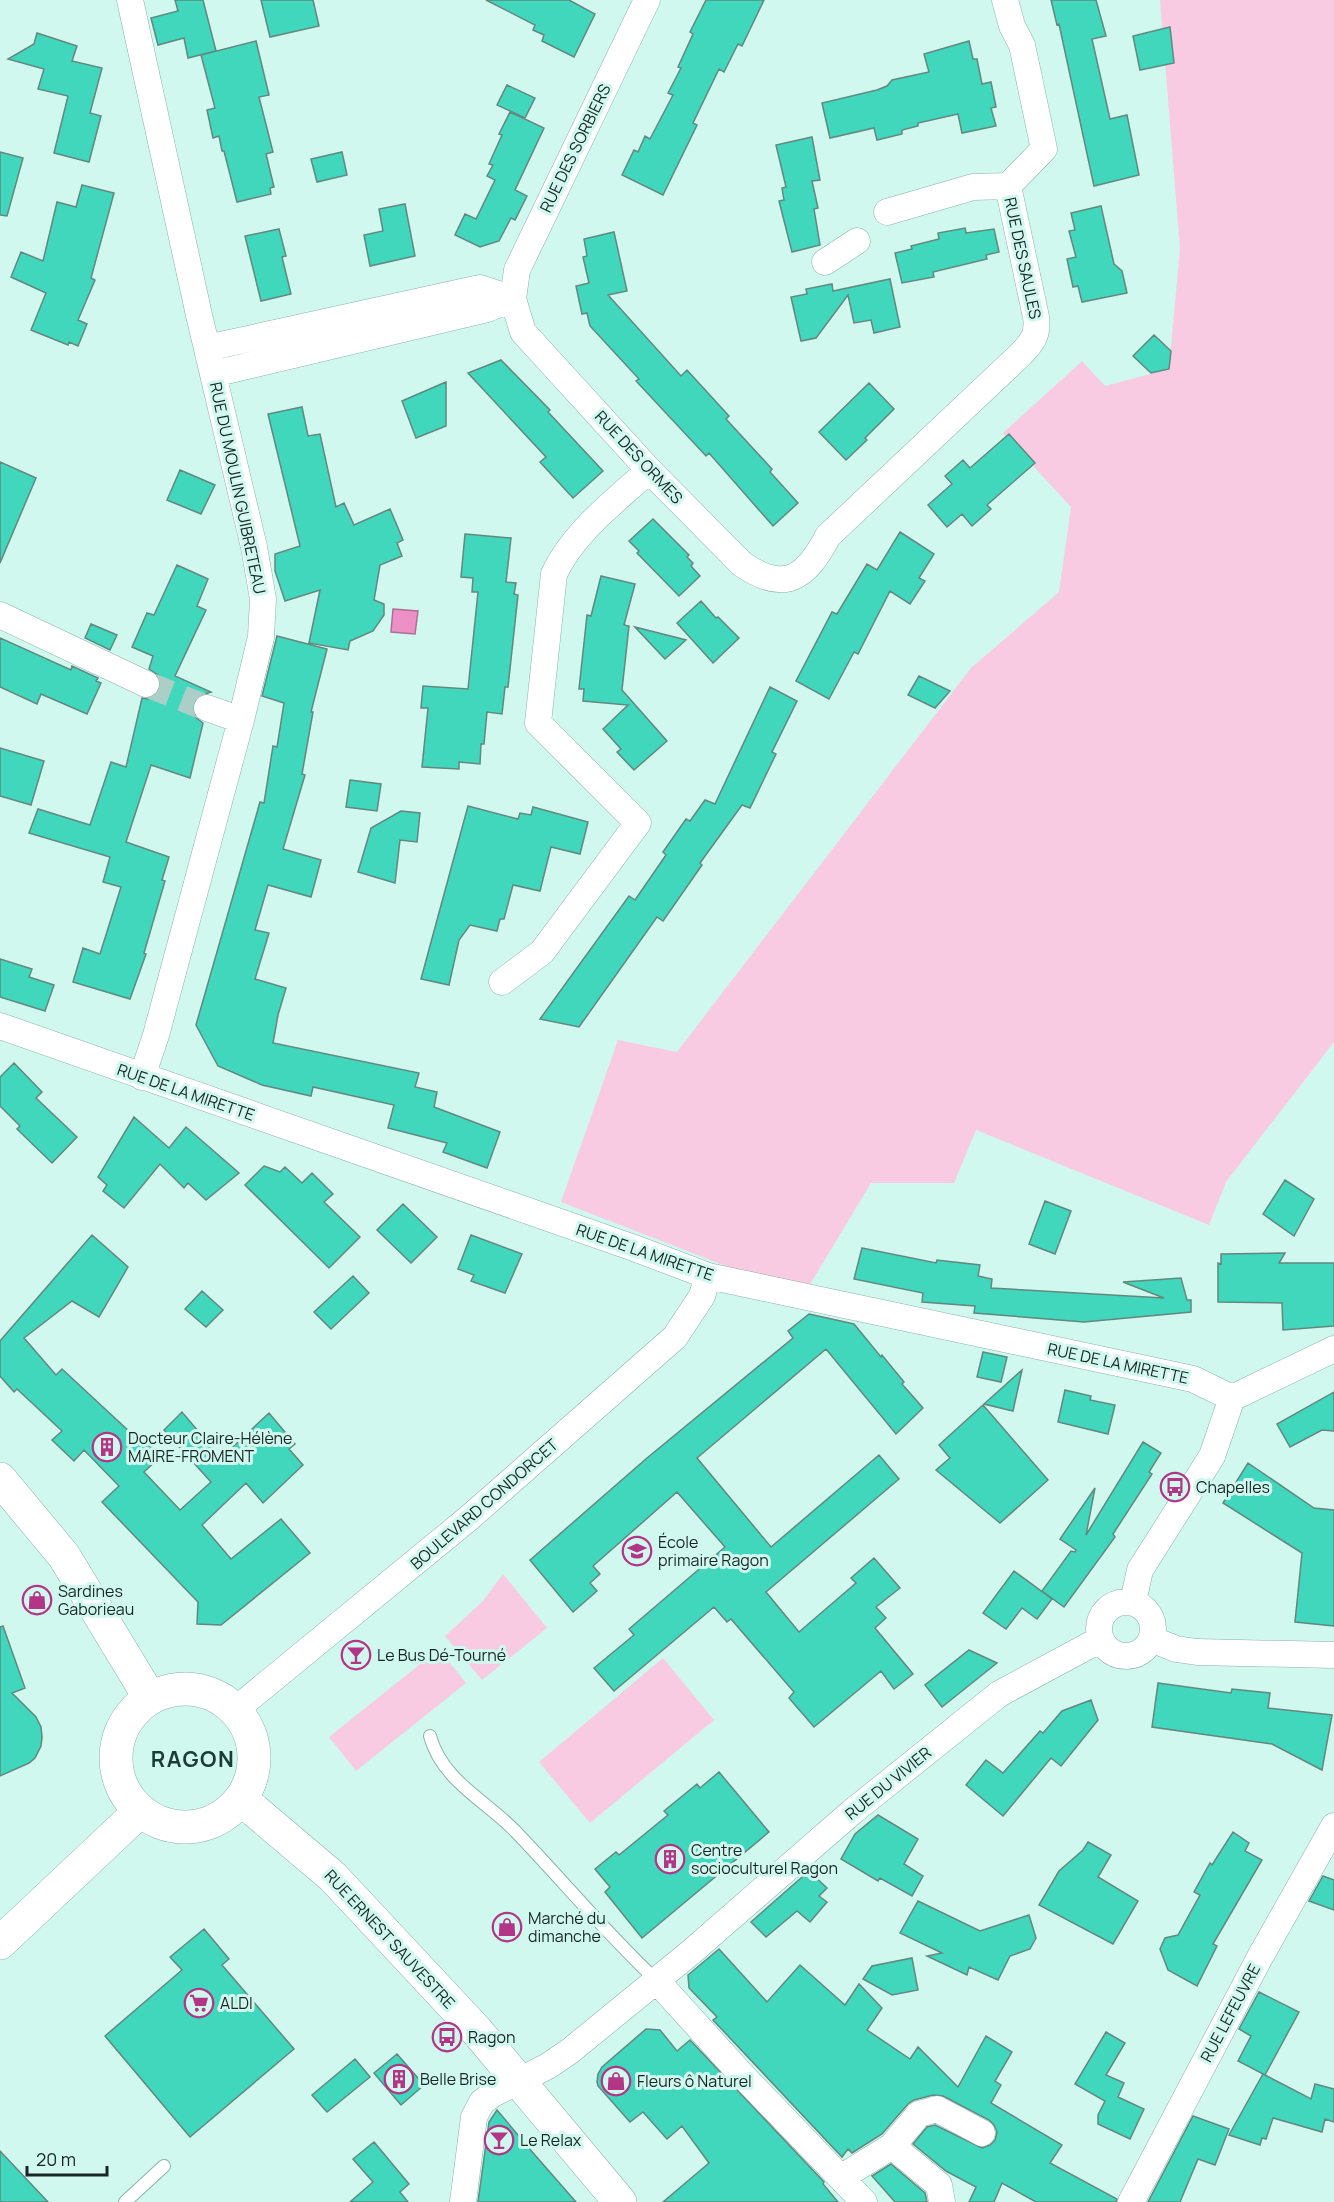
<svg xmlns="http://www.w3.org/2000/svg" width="1334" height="2202" font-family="Manrope,sans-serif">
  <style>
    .green { fill: #f8cbe3 }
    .water { fill: #ec90c5; stroke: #ac7095; stroke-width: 1.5 }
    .building { fill: #41d7bd; stroke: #62887f; stroke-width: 1.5 }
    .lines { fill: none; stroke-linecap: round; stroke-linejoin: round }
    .street-tunnel { stroke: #abcec6; stroke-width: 26; stroke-dasharray: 26 13; stroke-linecap: butt }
    .lane-casing { stroke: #8bb2a9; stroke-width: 14 }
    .street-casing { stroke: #8bb2a9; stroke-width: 27 }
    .secondary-casing { stroke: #8bb2a9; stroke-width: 34 }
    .lane { stroke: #fff; stroke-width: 12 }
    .street { stroke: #fff; stroke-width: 26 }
    .secondary { stroke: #fff; stroke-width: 33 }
    .labels { text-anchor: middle; stroke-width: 6; stroke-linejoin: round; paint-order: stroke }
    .street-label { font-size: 16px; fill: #182724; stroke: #d0f8ee }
    .poi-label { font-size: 16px; fill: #182724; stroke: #d0f8ee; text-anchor: start }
    .district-label { font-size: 22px; font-weight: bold; letter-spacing: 1.5px; fill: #193d36; stroke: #d0f8ee }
  </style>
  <rect width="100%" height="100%" fill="#d0f8ee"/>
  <path class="green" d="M1160 0H1334V1042L1226 1182 1209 1225 976 1130 954 1183H871L803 1296 561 1202 618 1040 677 1052 971 668 1059 592 1071 507 1003 433 1082 361 1105 386 1169 369 1180 248Z
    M503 1574 547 1628 482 1680 445 1636 483 1601Z
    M439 1649 466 1683 356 1771 329 1737Z
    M663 1658 714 1720 590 1823 539 1762Z"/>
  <path class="water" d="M393 609 418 611 415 634 391 632Z"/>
  <path class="building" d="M175 0H203L216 51 188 58 184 38 158 45 151 18 178 11Z
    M261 0H313L319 26 270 37Z
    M486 0H569L595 14 574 57 542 41 544 35 533 30 535 25Z
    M706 0H764L742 46 738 44 724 72 719 69 693 123 697 125 663 195 622 175 634 150 638 152 645 136 650 139 673 95 668 93 681 68 678 67 693 34 690 32Z
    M1051 0H1096L1106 36 1092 39 1110 119 1127 115 1139 175 1094 186 1059 24 1057 25Z
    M1170 27 1174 63 1140 70 1133 36Z
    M37 33 77 46 72 61 102 68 90 113 101 116 89 162 54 153 68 96 38 89 44 69 8 59 34 44Z
    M256 41 269 95 259 97 273 152 266 154 274 187 270 188 271 194 237 202 224 151H222L219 136 213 138 207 110 215 108 201 55Z
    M969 41 973 59H977L982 84 991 82 996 107 991 108 996 126 962 133 958 114 918 123V126L902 130V134L877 140 874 128 830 138 822 103 877 90 887 86 892 80 929 72 924 54Z
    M507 85 535 98 525 118 497 105Z
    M510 112 544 128 515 190 527 196 515 220 511 218 499 241 480 247 455 235 465 214 476 219 495 180 487 176 493 165 489 164 502 135 499 134Z
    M812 137 820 180 812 181 818 208 814 209 820 245 792 252 779 201 784 200 782 188 786 187 776 145Z
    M0 152 23 158 7 216 0 215Z
    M342 152 347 175 317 182 311 159Z
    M82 185 114 193 91 278 95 280 78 320 87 324 78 346 69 342 68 345 31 330 46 293 11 277 21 252 43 261 57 202 76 207Z
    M405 204 415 256 370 266 364 235 383 231 379 209Z
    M1101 206 1114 264 1122 271 1127 293 1082 302 1078 286 1073 287 1067 259 1076 257 1069 231 1075 230 1071 213Z
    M965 228 966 233 994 229 999 252 986 255 987 259 933 272 934 277 902 283 895 253 912 249 911 246 939 239 938 233Z
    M279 229 286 256 282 257 291 294 261 301 245 236Z
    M614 232 627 291 608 295 681 376 687 370 729 416 726 419 772 469 770 472 798 503 773 526 709 453 706 456 636 381 639 379 590 326 587 313 582 314 576 286 589 283 583 257 587 256 584 239Z
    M890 279 900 327 874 333 871 320 854 323 848 295 816 338 801 341 791 297 807 294 806 289 832 284 833 291Z
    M1154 335 1171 351 1169 369 1151 373 1133 356Z
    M501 360 550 410 548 412 603 471 573 498 540 462 546 457 468 373Z
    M446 382V426L416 438 402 401Z
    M869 383 894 409 865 438 867 440 846 460 819 432Z
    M302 407 308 436 320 434 336 507 344 503 354 525 390 509 403 540 397 543 402 556 380 565 374 600 384 604V615L373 631 350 641 348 650 309 643 320 590 285 601 275 571V554L300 546 268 414Z
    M1009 434 1035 463 987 505 991 509 972 526 962 514 947 527 928 505 952 484 945 476 963 460 970 468Z
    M0 462 36 478 0 563Z
    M180 470 215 485 201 514 167 500Z
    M653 519 689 555 687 557 693 563 691 566 700 576 679 596 637 553 639 551 629 541Z
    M900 532 934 554 919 578 925 581 910 604 890 591 858 654 854 652 829 699 796 681 832 612 837 614 867 564 877 570Z
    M465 534 511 538 506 582 516 583 514 594 518 595 508 687H505L502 714 487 712 484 744H481L480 764 459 762V769L422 767 428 708H421L423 686 468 689 478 592H472L473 578 461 577Z
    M177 565 208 579 197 606 206 610 175 676 211 692 198 696 193 704 192 711 195 717 203 723 190 778 151 765 126 842 169 857 162 880 165 881 144 953 146 954 130 999 73 982 83 948 100 954 121 887 103 882 110 857 29 833 38 809 90 825 111 762 126 767 142 698 148 699 155 696 159 691 161 683 158 675 149 669 153 656 132 647 147 613 154 615Z
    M601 576 635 584 624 625 629 626 622 690 667 741 634 770 617 752 621 749 603 729 628 705 583 701 584 689H579L587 615 591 616Z
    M701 601 716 618 718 617 739 638 713 663 677 623Z
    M91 624 117 635 110 650 85 638Z
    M635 627 686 640 665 659Z
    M277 636 327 649 311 712H313L302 774 305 775 283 849 321 860 311 897 268 885 255 930 269 933 255 979 286 988 278 1015 273 1043 419 1073 415 1087 437 1092 434 1107 500 1132 487 1168 443 1152 447 1143 388 1128 394 1105 313 1087 311 1096 262 1085 218 1066 196 1025 260 802 264 803 273 746 277 747 284 703 262 696Z
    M0 638 71 670 72 666 98 678 96 681 101 683 87 714 41 694 37 704 0 687Z
    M919 676 950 691 935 708 908 695Z
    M770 687 797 701 772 752 776 754 750 808 742 805 700 863 702 865 663 921 657 917 579 1027 540 1019 629 896 635 900 666 855 663 852 686 819 690 821 705 800 715 804Z
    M0 748 44 761 31 805 0 796Z
    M350 780 381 784 377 811 346 807Z
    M468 806 518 819 520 813 531 815 533 807 588 822 580 854 551 847 540 891 513 885 504 919H500L497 931 470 925 459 940 449 985 421 979Z
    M401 811 420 813 417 842 400 840 395 883 358 872 371 828Z
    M0 959 32 969 29 977 54 985 45 1011 0 997Z
    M14 1063 42 1092 36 1098 77 1137 52 1163 17 1129 20 1126 0 1106V1077Z
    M134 1117 169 1148 186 1127 239 1173 206 1200 188 1183 184 1188 160 1164 124 1208 103 1191 107 1185 98 1177Z
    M264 1166 280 1172 285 1167 302 1183 312 1173 333 1194 324 1202 360 1237 329 1268 245 1185Z
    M1285 1180 1314 1199 1294 1236 1263 1214Z
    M1045 1201 1071 1211 1055 1254 1029 1244Z
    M403 1204 437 1237 411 1263 377 1230Z
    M92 1235 128 1267 99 1317 72 1301 24 1338 56 1375 62 1369 131 1433 133 1431 161 1456 144 1472 180 1510 211 1482 164 1430 182 1412 221 1458 269 1413 295 1444 289 1449 303 1465 263 1503 246 1483 202 1525 231 1559 281 1519 310 1553 221 1625 197 1624 198 1602 102 1502 119 1486 84 1450 74 1461 52 1440 62 1431 17 1389 14 1392 0 1376V1341Z
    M471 1235 522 1254 505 1293 471 1281 474 1275 458 1269Z
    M862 1248 936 1263 937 1260 980 1265 978 1276 992 1279 991 1288 1164 1298 1123 1282 1181 1278 1187 1300H1191V1312L1084 1322 974 1313 975 1306 922 1302 923 1293 854 1279Z
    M1285 1253 1279 1263H1334V1326L1283 1330 1282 1303 1218 1302V1263L1221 1264V1254Z
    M353 1276 369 1293 331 1329 314 1312Z
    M202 1291 223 1310 206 1327 185 1309Z
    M809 1314 854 1324 881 1357 882 1355 904 1382 902 1384 923 1408 896 1434 826 1349 697 1458 771 1547 879 1455 899 1479 766 1592 799 1632 856 1583 851 1578 874 1558 900 1588 876 1607 886 1618 875 1628 913 1674 894 1689 881 1671 814 1727 789 1698 794 1692 731 1619 727 1622 714 1607 614 1691 594 1668 634 1635 629 1629 725 1547 677 1492 593 1566 600 1574 590 1583 597 1591 573 1612 530 1560 647 1458 793 1338 788 1331Z
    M983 1352 1007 1357 1001 1382 977 1377Z
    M1022 1370 1013 1411 984 1404Z
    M1065 1390 1091 1396 1090 1400 1115 1405 1108 1434 1058 1422Z
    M1334 1392V1431L1322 1430 1290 1447 1277 1424Z
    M983 1405 1048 1480 1000 1523 936 1470 950 1458 939 1445Z
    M1143 1442 1161 1453 1149 1472 1152 1474 1113 1534 1115 1537 1064 1607 1042 1591 1071 1551 1075 1552 1076 1550 1060 1539 1095 1488 1086 1535Z
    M1248 1463 1314 1508 1334 1510V1626L1295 1622 1302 1553 1223 1503Z
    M1014 1571 1052 1599 1037 1619 1022 1608 1006 1629 983 1613Z
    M3 1626 25 1688 12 1693 36 1717 41 1727 42 1737 41 1746 35 1758 29 1763 0 1776V1627Z
    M969 1650 997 1663 942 1707 925 1685Z
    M1158 1683 1231 1693 1232 1689 1270 1693 1268 1708 1332 1715 1322 1770 1272 1744 1152 1727Z
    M1091 1700 1098 1720 1061 1766 1051 1758 1003 1816 966 1785 986 1760 1003 1773 1040 1731 1043 1733 1062 1711Z
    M719 1772 769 1832 642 1938 605 1892 610 1887 595 1869 616 1852 619 1855 668 1815 664 1811 697 1784 700 1788Z
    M878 1815 918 1839 904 1864 923 1876 912 1896 880 1878 878 1881 841 1859 855 1834Z
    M1233 1832 1249 1843 1245 1851 1262 1860 1213 1944 1217 1946 1197 1986 1168 1970 1160 1949 1165 1938 1178 1935 1200 1895 1194 1892 1210 1863 1212 1865Z
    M1088 1842 1111 1855 1098 1877 1138 1901 1113 1944 1039 1905 1059 1871 1083 1850Z
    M809 1871 827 1888 819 1896 827 1902 810 1922 797 1911 766 1937 751 1922Z
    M1323 1876 1334 1880V1910L1309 1901Z
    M918 1901 980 1931 1029 1915 1036 1938 1030 1949 1010 1956 998 1980 969 1967 967 1975 927 1956 942 1953 900 1933Z
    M204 1929 229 1959 222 1965 294 2049 190 2137 105 2036 182 1970 170 1957Z
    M719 1949 767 2002 800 1965 845 2005 859 1984 882 2008 867 2030 910 2059 918 2047 958 2087 986 2036 1012 2052 995 2081 1001 2085 991 2103 1062 2145 1050 2163 1117 2199 1116 2202H1036L1002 2183 994 2202H969L976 2187 946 2171 913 2144 927 2127 935 2125 982 2148 990 2145 995 2140 997 2132 994 2125 989 2120 943 2096 933 2095 914 2100 908 2104 882 2134 852 2153 848 2149 842 2157 713 2020 717 2017 689 1988 688 1975Z
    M912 1958 918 1990 892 1995 863 1979 872 1966Z
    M1259 1992 1299 2012 1265 2075 1238 2061 1251 2036 1239 2029Z
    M646 2029 660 2030 677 2051 690 2040 824 2182 823 2184 838 2202H663L709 2163 682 2126 667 2139 643 2112 630 2122 598 2086 597 2082 598 2074 602 2067Z
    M1106 2032 1125 2043 1106 2075 1124 2083 1118 2097 1144 2109 1130 2139 1098 2124V2115L1105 2101 1075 2084Z
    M397 2054 424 2085 401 2105 374 2073Z
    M355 2059 370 2077 327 2112 312 2095Z
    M1263 2074 1311 2099 1315 2084 1334 2089V2122L1325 2119 1322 2132 1273 2118 1266 2139 1262 2138 1260 2145 1229 2135Z
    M497 2110 534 2154 576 2202H478L489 2122Z
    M1193 2116 1229 2129 1215 2165 1198 2159 1180 2202H1148Z
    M374 2142 409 2184 400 2192 408 2202H350L373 2182 353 2159Z
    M0 2151 48 2202H0Z
    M891 2164 925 2193 927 2202H895L872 2176Z"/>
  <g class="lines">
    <path class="street-tunnel" d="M146 684 207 708"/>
    <g class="lane-casing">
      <path id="lane" d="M430 1736C442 1781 487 1801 517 1833 564 1882 607 1934 656 1980
        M125 2202 164 2166"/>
    </g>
    <g class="street-casing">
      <path id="street" d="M130 0 199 315 254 547 263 599 261 637 241 720 156 1035 142 1077
        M647 0 517 270 513 299 523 332 649 470 742 564C785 594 806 578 828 536L1019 356C1031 344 1039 335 1036 317L1008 186 1044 149 1022 45 1012 26 1005 0
        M887 212 973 187 1008 186
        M825 262 857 241
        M207 348 480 288 513 299
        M213 374 487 309 513 299
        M0 615 146 684
        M207 708 241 720
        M502 982 542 952 638 823 538 723 554 574C574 531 616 501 649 470
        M0 1026 634 1248 708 1276 1193 1379 1232 1398 1334 1349
        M1133 1602 1140 1570 1212 1456 1232 1398
        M1099 1629a27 27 0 1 1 54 0a27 27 0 1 1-54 0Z
        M1151 1639 1176 1649 1197 1652 1334 1655
        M235 1710 469 1518 675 1337 702 1296 708 1276
        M656 1980 742 2075 864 2202
        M842 2177 892 2146
        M463 2202 474 2117 482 2102 493 2094 548 2066 570 2051 690 1953 852 1812 999 1694 1101 1639
        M942 2202 939 2185 892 2146 919 2114 937 2109 982 2133
        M1131 2202 1260 1957 1334 1826"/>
    </g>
    <g class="secondary-casing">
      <path id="secondary" d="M0 1479 64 1556 150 1698
        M116 1758a69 69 0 1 1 138 0a69 69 0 1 1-138 0Z
        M240 1801 254 1810 333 1877 476 2030 620 2202
        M0 1943 139 1812"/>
    </g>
    <use href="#lane" class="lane"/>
    <use href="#street" class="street"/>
    <use href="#secondary" class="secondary"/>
  </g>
  <defs>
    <g id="building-ring" transform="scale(1.5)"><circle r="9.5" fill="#d0f8ee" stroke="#b23586" stroke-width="1.5"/><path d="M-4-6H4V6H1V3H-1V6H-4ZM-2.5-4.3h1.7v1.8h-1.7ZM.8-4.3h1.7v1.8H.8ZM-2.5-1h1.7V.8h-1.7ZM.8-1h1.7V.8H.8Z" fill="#b23586"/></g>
    <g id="bus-ring" transform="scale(1.5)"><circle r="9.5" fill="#d0f8ee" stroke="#b23586" stroke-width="1.5"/><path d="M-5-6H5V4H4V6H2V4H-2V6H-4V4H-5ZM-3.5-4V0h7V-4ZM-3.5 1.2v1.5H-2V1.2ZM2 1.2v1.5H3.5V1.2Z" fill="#b23586"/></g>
    <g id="school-ring" transform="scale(1.5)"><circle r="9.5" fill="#d0f8ee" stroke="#b23586" stroke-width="1.5"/><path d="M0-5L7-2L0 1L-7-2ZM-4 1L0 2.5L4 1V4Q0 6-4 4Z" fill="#b23586"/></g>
    <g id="shop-ring" transform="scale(1.5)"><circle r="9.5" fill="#d0f8ee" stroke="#b23586" stroke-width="1.5"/><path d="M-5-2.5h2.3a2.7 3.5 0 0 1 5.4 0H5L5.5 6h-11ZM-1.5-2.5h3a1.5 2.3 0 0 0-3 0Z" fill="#b23586"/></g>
    <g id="bar-ring" transform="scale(1.5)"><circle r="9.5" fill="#d0f8ee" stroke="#b23586" stroke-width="1.5"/><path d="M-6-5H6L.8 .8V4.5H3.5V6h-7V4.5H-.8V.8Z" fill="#b23586"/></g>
    <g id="supermarket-ring" transform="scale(1.5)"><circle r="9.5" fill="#d0f8ee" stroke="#b23586" stroke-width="1.5"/><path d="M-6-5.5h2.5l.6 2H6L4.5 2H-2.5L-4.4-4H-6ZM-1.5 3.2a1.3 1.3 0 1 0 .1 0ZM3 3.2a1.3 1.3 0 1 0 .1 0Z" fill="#b23586"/></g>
  </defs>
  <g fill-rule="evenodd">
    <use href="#building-ring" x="107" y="1447"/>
    <use href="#bus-ring" x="1175" y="1487"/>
    <use href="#school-ring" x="637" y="1551"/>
    <use href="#shop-ring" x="37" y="1600"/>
    <use href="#bar-ring" x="356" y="1655"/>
    <use href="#building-ring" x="670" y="1859"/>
    <use href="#shop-ring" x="507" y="1927"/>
    <use href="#supermarket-ring" x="199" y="2003"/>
    <use href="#bus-ring" x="447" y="2037"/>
    <use href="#building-ring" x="399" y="2079"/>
    <use href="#shop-ring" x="616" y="2081"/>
    <use href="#bar-ring" x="499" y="2140"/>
  </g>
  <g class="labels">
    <g class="street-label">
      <text transform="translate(575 148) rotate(-64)" y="6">RUE DES SORBIERS</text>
      <text transform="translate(1023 258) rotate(78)" y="6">RUE DES SAULES</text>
      <text transform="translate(639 457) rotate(47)" y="6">RUE DES ORMES</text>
      <text transform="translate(238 488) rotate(78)" y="6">RUE DU MOULIN GUIBRETEAU</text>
      <text transform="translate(186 1092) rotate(19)" y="6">RUE DE LA MIRETTE</text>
      <text transform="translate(645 1252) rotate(19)" y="6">RUE DE LA MIRETTE</text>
      <text transform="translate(1118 1363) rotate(12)" y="6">RUE DE LA MIRETTE</text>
      <text transform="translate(484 1504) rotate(-41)" y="6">BOULEVARD CONDORCET</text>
      <text transform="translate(888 1783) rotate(-39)" y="6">RUE DU VIVIER</text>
      <text transform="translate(390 1939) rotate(47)" y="6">RUE ERNEST SAUVESTRE</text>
      <text transform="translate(1230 2013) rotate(-62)" y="6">RUE LEFEUVRE</text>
    </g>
    <g class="poi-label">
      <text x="128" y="1444">Docteur Claire-Hélène<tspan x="128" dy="18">MAIRE-FROMENT</tspan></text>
      <text x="1196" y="1493">Chapelles</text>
      <text x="658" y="1548">École<tspan x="658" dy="18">primaire Ragon</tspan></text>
      <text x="58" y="1597">Sardines<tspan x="58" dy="18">Gaborieau</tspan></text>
      <text x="377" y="1661">Le Bus Dé-Tourné</text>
      <text x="691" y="1856">Centre<tspan x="691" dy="18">socioculturel Ragon</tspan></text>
      <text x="528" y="1924">Marché du<tspan x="528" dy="18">dimanche</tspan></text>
      <text x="220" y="2009">ALDI</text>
      <text x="468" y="2043">Ragon</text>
      <text x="420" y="2085">Belle Brise</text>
      <text x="637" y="2087">Fleurs ô Naturel</text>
      <text x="520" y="2146">Le Relax</text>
    </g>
    <g class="district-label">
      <text x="193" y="1767">RAGON</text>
    </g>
  </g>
  <path d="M27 2166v9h80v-9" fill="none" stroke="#182724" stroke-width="3"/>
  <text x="36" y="2166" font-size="18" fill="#182724" stroke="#d0f8ee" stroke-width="4.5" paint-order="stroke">20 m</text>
</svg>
